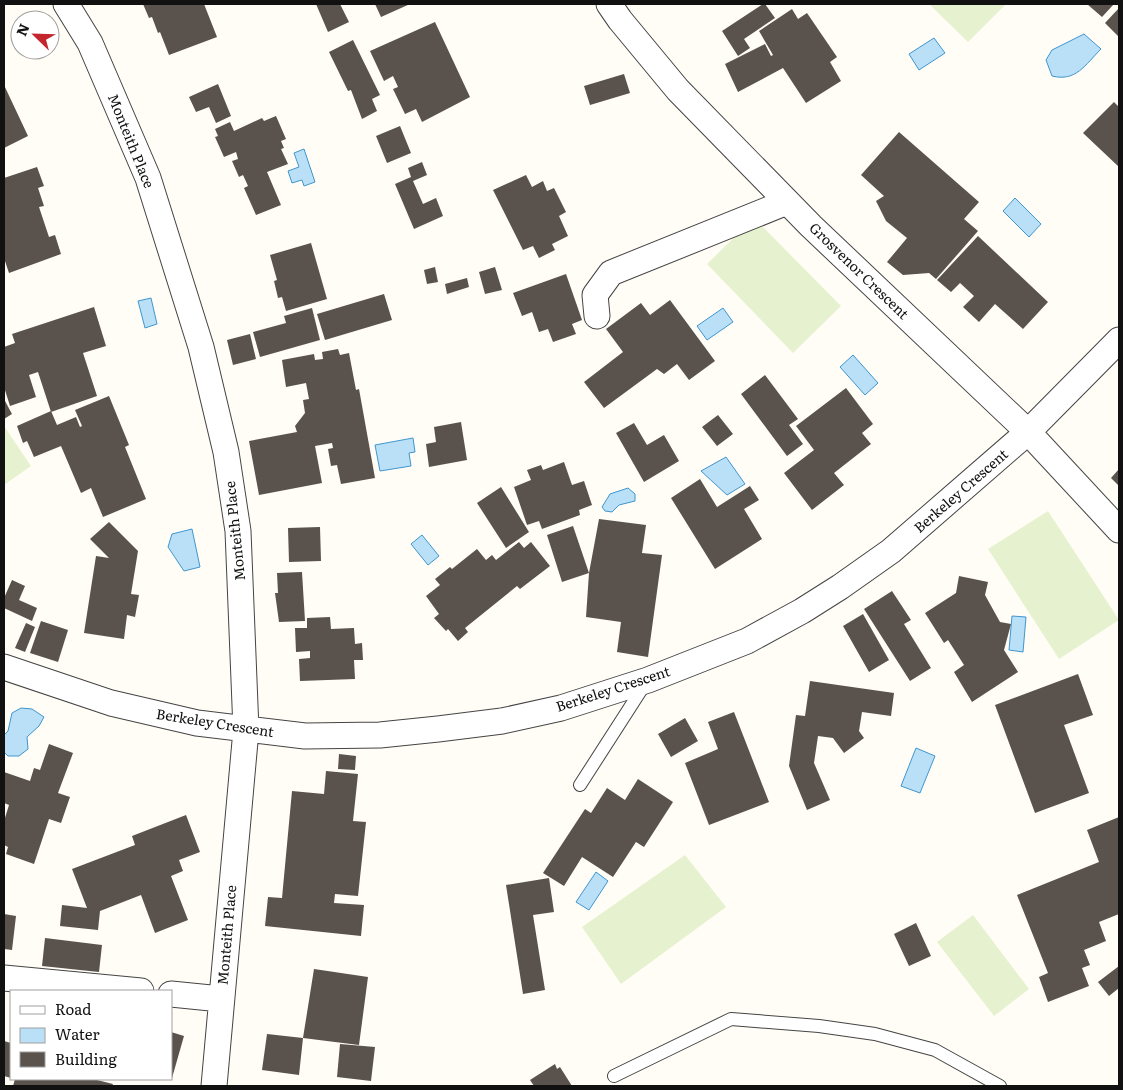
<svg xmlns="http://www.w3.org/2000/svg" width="1123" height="1090" font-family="Literata,serif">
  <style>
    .pitch { fill: #e6f2cf }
    .water { fill: #b9e0f7; stroke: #3f96cf }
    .building { fill: #5a524d }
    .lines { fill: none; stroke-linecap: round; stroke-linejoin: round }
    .service-casing { stroke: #444; stroke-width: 14 }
    .minor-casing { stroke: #444; stroke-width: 27 }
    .service { stroke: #fff; stroke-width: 12 }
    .minor { stroke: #fff; stroke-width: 25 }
    .labels { text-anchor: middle; stroke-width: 5; stroke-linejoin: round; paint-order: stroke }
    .street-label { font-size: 14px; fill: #111; stroke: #fff }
  </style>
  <rect width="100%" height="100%" fill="#fffdf5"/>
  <path class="pitch" d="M929 4H1006L968 42Z
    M754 218 841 306 793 353 707 264Z
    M4 426 31 466 4 485Z
    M1048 511 1119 620 1059 659 988 549Z
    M685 855 726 907 621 984 582 927Z
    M973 915 1029 989 994 1016 937 942Z"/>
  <path class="water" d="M1084 34 1101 49C1085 65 1076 82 1052 76L1046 60 1052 50Z
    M934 38 945 53 919 70 909 54Z
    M304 149 315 182 304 186 302 180 292 183 288 171 299 167 294 153Z
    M1015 198 1041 224 1029 237 1003 211Z
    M151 298 157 324 145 328 138 301Z
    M723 308 733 322 707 340 697 326Z
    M853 355 878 383 865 395 840 367Z
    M413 438 415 452 409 453 411 466 380 471 375 445Z
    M726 457 745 484 727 495 701 471Z
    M628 488 635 494V501L619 505 612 512 605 511 602 507 610 494Z
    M192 529 200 567 184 571 168 547 172 534Z
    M422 535 439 556 428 565 411 544Z
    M1012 616 1026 617 1023 652 1009 650Z
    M21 708 32 709 44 717 39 726 27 737 28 749 19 756H8L4 752V735L8 731 12 713Z
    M916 748 935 756 920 793 901 786Z
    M596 872 608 881 589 910 576 902Z"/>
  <path class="building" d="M143 4H204L217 37 169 55 160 32 158 33 152 17 149 18Z
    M316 4H340L349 22 328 32Z
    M375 4H410L381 17Z
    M763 4H765L775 18 744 39 750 48 738 56 722 31Z
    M1087 4H1114L1102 17Z
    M1119 8V37L1105 23Z
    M792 9 798 19 807 13 837 57 830 62 841 81 806 103 783 68 738 92 725 64 765 44 771 56 773 55 759 31Z
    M435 22 470 97 422 122 416 109 405 114 393 89 398 87 393 76 384 81 370 51Z
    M353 40 380 95 372 99 377 111 362 119 351 90 348 91 329 52Z
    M624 74 630 93 590 105 584 86Z
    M218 84 231 116 216 123 209 107 196 112 189 97Z
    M4 85 28 136 4 148Z
    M1114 102 1119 107V167L1083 133Z
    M276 116 286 139 281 141 284 148 281 149 288 164 267 172 281 205 256 215 244 188 248 186 243 175 239 177 232 161 238 159 236 152 224 157 215 137 218 136 215 129 230 122 234 131 262 118 264 121Z
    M400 126 411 153 387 163 376 136Z
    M899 132 979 202 964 219 978 231 936 279 929 273 903 275 887 262 907 238 886 221 876 201 884 196 861 175Z
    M422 162 427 175 413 181 423 204 436 198 443 216 414 229 395 184 411 177 408 168Z
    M37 167 44 186 38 188 44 206 39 207 49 237 55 235 61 254 9 273 4 258V178Z
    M526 175 532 187 543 181 547 191 554 188 566 212 559 216 568 236 552 244 555 250 539 258 533 246 523 250 493 190Z
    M978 236 1048 302 1023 329 995 304 979 322 963 307 974 296 960 283 951 292 937 280Z
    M311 243 327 299 286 311 282 297 278 298 274 281 277 280 270 255Z
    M435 267 438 282 427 284 424 270Z
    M495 267 502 290 485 294 479 272Z
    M566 274 582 320 572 324 576 334 553 342 548 329 539 332 532 312 522 316 513 293Z
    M467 278 469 287 447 294 445 284Z
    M384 294 392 320 325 340 317 314Z
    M670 300 715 361 689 380 677 364 664 374 657 369 604 408 584 382 623 352 606 329 641 303 650 315Z
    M94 307 106 346 83 353 97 396 51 412 38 372 29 375 36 397 10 406 4 387V347L15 343 12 334Z
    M312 308 320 340 260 357 253 332 286 323 284 316Z
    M250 334 256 359 233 365 227 340Z
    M338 349 340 355 349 353 356 390 359 389 375 478 341 484 337 465 331 466 328 449 333 448 332 443 315 446 322 483 259 495 249 441 297 432 295 426 305 413 303 400 309 399 306 383 286 387 282 360 314 354 315 360 323 359 322 352Z
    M765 375 798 419 789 425 803 444 787 456 741 394Z
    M846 388 873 424 862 433 871 444 834 473 844 485 812 510 784 473 814 450 796 426Z
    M109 396 129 445 125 447 146 499 103 517 91 488 81 493 61 446 34 457 27 441 23 443 17 426 51 411 57 425 76 417 80 427 82 426 75 410Z
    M4 399 12 414 4 419Z
    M718 415 733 434 717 446 702 427Z
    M461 422 467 460 429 467 426 444 436 442 434 427Z
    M634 423 647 445 664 435 679 461 644 482 616 433Z
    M564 462 572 485 584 481 592 505 579 510 580 515 542 529 539 521 527 525 514 487 531 480 527 470 541 465 543 470Z
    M1119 469V486L1111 478Z
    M700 479 717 507 750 486 759 500 744 509 762 539 715 569 671 498Z
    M501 487 529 532 506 548 477 503Z
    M599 519 646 525 642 553 662 555 648 657 617 652 621 622 586 617 589 573Z
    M109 522 138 551 131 594 139 595 135 617 127 615 124 639 84 633 96 556 109 558 90 539Z
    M573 526 589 573 562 582 547 535Z
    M320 527 321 561 289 562 288 528Z
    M519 542 524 548 531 542 550 566 520 589 517 586 465 628 468 632 458 641 448 629 446 631 434 618 439 614 426 596 440 585 435 579 450 567 452 569 477 549 486 560 492 555 496 560Z
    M302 572 305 621 279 622 275 593H278L277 573Z
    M959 576 988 582 985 595 1000 622 1011 624 1004 650 1018 672 972 702 954 672 964 665 948 640 944 643 925 613 956 593Z
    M12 580 25 586 19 600 37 608 32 621 4 608V598Z
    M892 591 911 620 904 624 931 668 910 681 864 609Z
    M863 614 889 660 869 672 843 626Z
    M330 617 331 629 354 628 355 644 362 643 363 660H354L355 679 300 681 299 659 310 658V651L296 652 295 628H307V618Z
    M41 621 68 630 58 662 30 653Z
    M26 623 35 627 25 652 15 648Z
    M1078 674 1093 715 1064 725 1089 793 1035 813 995 705Z
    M810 681 894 693 891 716 862 712 859 731 864 738 844 753 833 738 818 736 814 763 830 800 807 810 789 766 796 715 805 716Z
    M734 712 769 802 709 825 685 763 718 749 708 722Z
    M685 718 698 741 671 757 658 734Z
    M49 744 73 753 58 793 70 797 61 823 49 819 34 864 6 854 8 847 4 845V821L9 805 4 803V772L30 781 34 768 40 770Z
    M339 754 356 756 355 770 338 769Z
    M326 771 358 774 353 821 366 822 358 896 335 894 334 903 364 905 361 936 265 926 268 897 282 898 292 791 324 794Z
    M638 779 673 802 644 847 636 842 613 877 582 857 564 886 543 873 585 809 591 813 607 788 625 800Z
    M186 815 200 852 179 860 183 871 171 876 188 920 155 933 141 895 100 911 98 930 60 926 62 905 87 908 72 869 135 845 132 836Z
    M1119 817V914L1099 922 1106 941 1084 950 1090 965 1082 968 1089 986 1048 1002 1039 977 1048 973 1017 895 1099 862 1087 830Z
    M549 878 554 912 533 915 545 990 523 994 506 885Z
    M4 914 16 916 12 950 4 949Z
    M916 923 931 956 909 966 894 934Z
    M45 938 102 945 99 972 42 966Z
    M1119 966V988L1109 996 1098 982Z
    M314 969 368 977 359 1045 303 1038Z
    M171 1032 184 1036 172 1078H171Z
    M267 1034 303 1038 299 1075 262 1070Z
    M4 1041 11 1043V1078L4 1076Z
    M340 1044 375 1047 371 1081 337 1077Z
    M555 1064 557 1069 560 1067 572 1086H534L530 1080Z
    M15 1079H93L113 1084 112 1086H13Z"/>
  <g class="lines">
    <g class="service-casing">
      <path id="service" d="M580 785 645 684
        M614 1076 731 1019 819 1026 875 1034 935 1050 1000 1086"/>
    </g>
    <g class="minor-casing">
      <path id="minor" d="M66 4 90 43 148 178 201 347 226 452 238 531 246 730 214 1086
        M609 4 620 20 678 90 811 226 1028 432 1119 530
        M597 316 595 295 611 273 787 202
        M4 667 111 703 197 723 305 736 380 735 438 729 502 721 561 708 648 680 747 641 802 611 840 587 891 551 1028 432 1119 340
        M4 978 141 991
        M171 994 221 999"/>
    </g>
    <use href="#service" class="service"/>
    <use href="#minor" class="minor"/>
  </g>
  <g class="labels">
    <g class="street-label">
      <text transform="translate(131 141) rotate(68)" y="5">Monteith Place</text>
      <text transform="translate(859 271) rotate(44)" y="5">Grosvenor Crescent</text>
      <text transform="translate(961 491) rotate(-41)" y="5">Berkeley Crescent</text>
      <text transform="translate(235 531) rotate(-96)" y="5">Monteith Place</text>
      <text transform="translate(613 689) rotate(-18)" y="5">Berkeley Crescent</text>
      <text transform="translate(215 723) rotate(9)" y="5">Berkeley Crescent</text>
      <text transform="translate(227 935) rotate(-85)" y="5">Monteith Place</text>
    </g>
  </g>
  <rect width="1123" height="1090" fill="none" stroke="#111111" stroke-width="10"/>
  <rect x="10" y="990" width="162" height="90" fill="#ffffff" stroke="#a0a0a0"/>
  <rect x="20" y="1006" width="25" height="8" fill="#ffffff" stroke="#a0a0a0"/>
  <text x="55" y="1015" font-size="15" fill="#111111">Road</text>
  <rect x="20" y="1028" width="25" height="15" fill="#b9e0f7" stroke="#a0a0a0"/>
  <text x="55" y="1040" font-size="15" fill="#111111">Water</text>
  <rect x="20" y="1052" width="25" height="15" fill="#5a524d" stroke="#a0a0a0"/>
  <text x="55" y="1065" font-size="15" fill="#111111">Building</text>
  <g transform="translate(35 35) rotate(293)"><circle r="24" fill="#ffffff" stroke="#a0a0a0"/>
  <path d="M0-4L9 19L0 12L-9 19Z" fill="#c4262e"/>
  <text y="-8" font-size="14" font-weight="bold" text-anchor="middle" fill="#111111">N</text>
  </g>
</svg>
